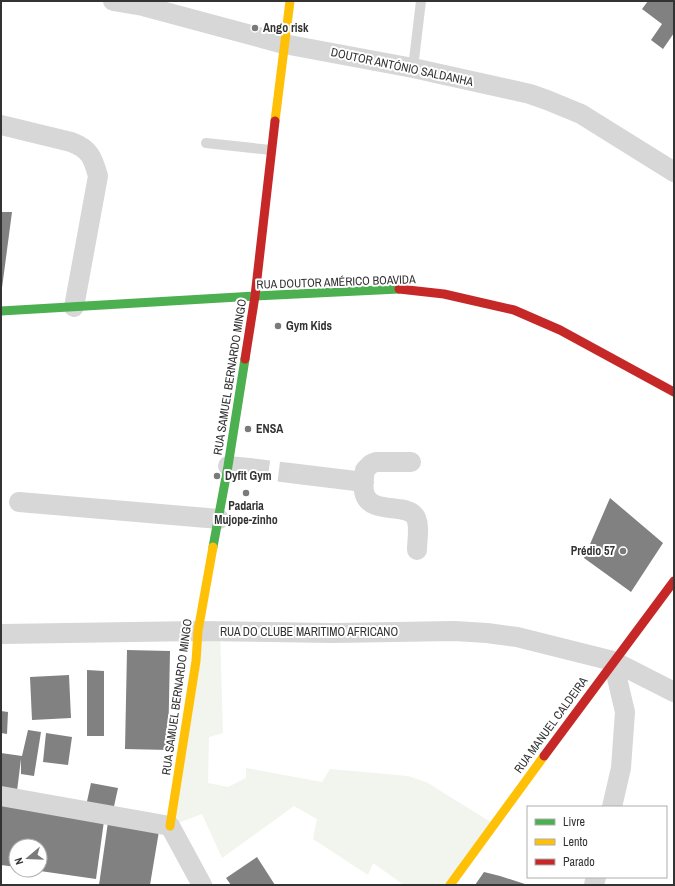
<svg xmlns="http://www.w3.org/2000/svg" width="675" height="886" font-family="'Archivo Narrow',sans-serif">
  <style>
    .green { fill: #f1f5ed }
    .building { fill: #818181 }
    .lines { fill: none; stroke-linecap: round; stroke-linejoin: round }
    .street-tunnel { stroke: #d6d6d6; stroke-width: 20; stroke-dasharray: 20 10; stroke-linecap: butt }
    .lane { stroke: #d7d7d7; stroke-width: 10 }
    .street { stroke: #d7d7d7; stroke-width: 20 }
    .fast { stroke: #4caf50; stroke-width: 9 }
    .slow { stroke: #ffc107; stroke-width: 9 }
    .jam { stroke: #c62828; stroke-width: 9 }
    .poi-dot { fill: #7a7a7a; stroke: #fff; stroke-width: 1.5 }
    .labels { text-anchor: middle; stroke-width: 4; stroke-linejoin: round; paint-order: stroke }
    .poi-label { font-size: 12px; font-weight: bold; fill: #333; stroke: #fff; text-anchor: start }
    .street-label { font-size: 12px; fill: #333; stroke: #fff }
  </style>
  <rect width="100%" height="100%" fill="#fff"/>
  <path class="green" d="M198 631H220L223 733 209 737 208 783 228 787 246 778V768L322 782 330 769 408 776 426 782 494 824 450 885H404L373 863 368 875 313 839 317 819 294 806 222 858 202 814 170 826Z"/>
  <path class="building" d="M648 1H674V33L663 49 651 40 662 24 642 9Z
    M1 212H12L2 288H1Z
    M610 498 663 543 631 592 584 558Z
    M127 650 170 651 168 750 125 749Z
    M87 670 104 671V736H87Z
    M69 675 71 718 32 720 30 677Z
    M1 711 8 712 7 734 1 733Z
    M28 730 41 732 34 776 21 774V759L17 791 1 789V753L22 756Z
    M46 733 72 737 68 765 43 762Z
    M91 783 118 788 113 811 86 806Z
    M1 805 104 821 96 879 40 871V846H16V867L1 865Z
    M108 822 159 831 150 885H99Z
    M257 857 275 885H231L226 878Z
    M484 872 500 876 528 885H475Z"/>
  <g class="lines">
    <path class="street-tunnel" d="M249 468 298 474"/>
    <path class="lane" d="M413 68 421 1
      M206 143 271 150"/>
    <path class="street" d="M113 1 143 6 284 44 413 68 530 94 547 100 581 114 674 172
      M1 125 71 142C90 149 93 158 98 176L74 307
      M411 462H376L371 464 365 470C364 477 362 487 365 495 372 515 409 502 416 518 420 527 417 540 417 550
      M228 466 249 468
      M298 474 364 482
      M19 502 219 519
      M1 634 198 631 333 633 454 631 487 633 517 637 613 661 674 692
      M1 796 170 826 202 885
      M612 807 621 768 625 712 613 661
      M594 885 596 877"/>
    <path class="fast" d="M1 311 255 296 399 289
      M213 547 228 466 245 359"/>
    <path class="slow" d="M275 121 290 1
      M170 826 196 661 198 631 213 547
      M450 885 544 756"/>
    <path class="jam" d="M399 289 444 294 514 310 560 330 674 392
      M245 359 255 296 275 121
      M544 756 674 581"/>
  </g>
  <g class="poi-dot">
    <circle cx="255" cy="28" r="4"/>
    <circle cx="278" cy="326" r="4"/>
    <circle cx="248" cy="429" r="4"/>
    <circle cx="217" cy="476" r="4"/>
    <circle cx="246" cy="493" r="4"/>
    <circle cx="623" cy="551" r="4"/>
  </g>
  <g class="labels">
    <g class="poi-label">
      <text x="263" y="32">Ango risk</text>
      <text x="286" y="330">Gym Kids</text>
      <text x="256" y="433">ENSA</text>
      <text x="225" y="480">Dyfit Gym</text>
      <text x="246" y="510" text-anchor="middle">Padaria<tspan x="246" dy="14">Mujope-zinho</tspan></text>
      <text x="615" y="555" text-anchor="end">Prédio 57</text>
    </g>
    <g class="street-label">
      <text transform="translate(402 67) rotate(12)" y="4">DOUTOR ANTÓNIO SALDANHA</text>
      <text transform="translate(336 282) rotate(-2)" y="4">RUA DOUTOR AMÉRICO BOAVIDA</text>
      <text transform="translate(230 377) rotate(-81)" y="4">RUA SAMUEL BERNARDO MINGO</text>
      <text x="309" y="636">RUA DO CLUBE MARITIMO AFRICANO</text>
      <text transform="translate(177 697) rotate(-82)" y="4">RUA SAMUEL BERNARDO MINGO</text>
      <text transform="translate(551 725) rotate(-54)" y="4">RUA MANUEL CALDEIRA</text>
    </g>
  </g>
  <rect width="675" height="886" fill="none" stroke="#333333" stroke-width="4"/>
  <rect x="527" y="806" width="140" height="72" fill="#ffffff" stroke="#adadad"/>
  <rect x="535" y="819" width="20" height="6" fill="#4caf50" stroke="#adadad"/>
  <text x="563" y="826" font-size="12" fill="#333333">Livre</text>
  <rect x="535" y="839" width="20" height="6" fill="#ffc107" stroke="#adadad"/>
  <text x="563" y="846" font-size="12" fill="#333333">Lento</text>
  <rect x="535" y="859" width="20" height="6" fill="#c62828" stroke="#adadad"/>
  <text x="563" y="866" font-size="12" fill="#333333">Parado</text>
  <g transform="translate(28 858) rotate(251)"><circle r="19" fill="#ffffff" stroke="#adadad"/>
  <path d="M0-3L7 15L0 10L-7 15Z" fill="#7a7a7a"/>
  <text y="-6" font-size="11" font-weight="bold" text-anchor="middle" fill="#333333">N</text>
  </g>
</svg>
